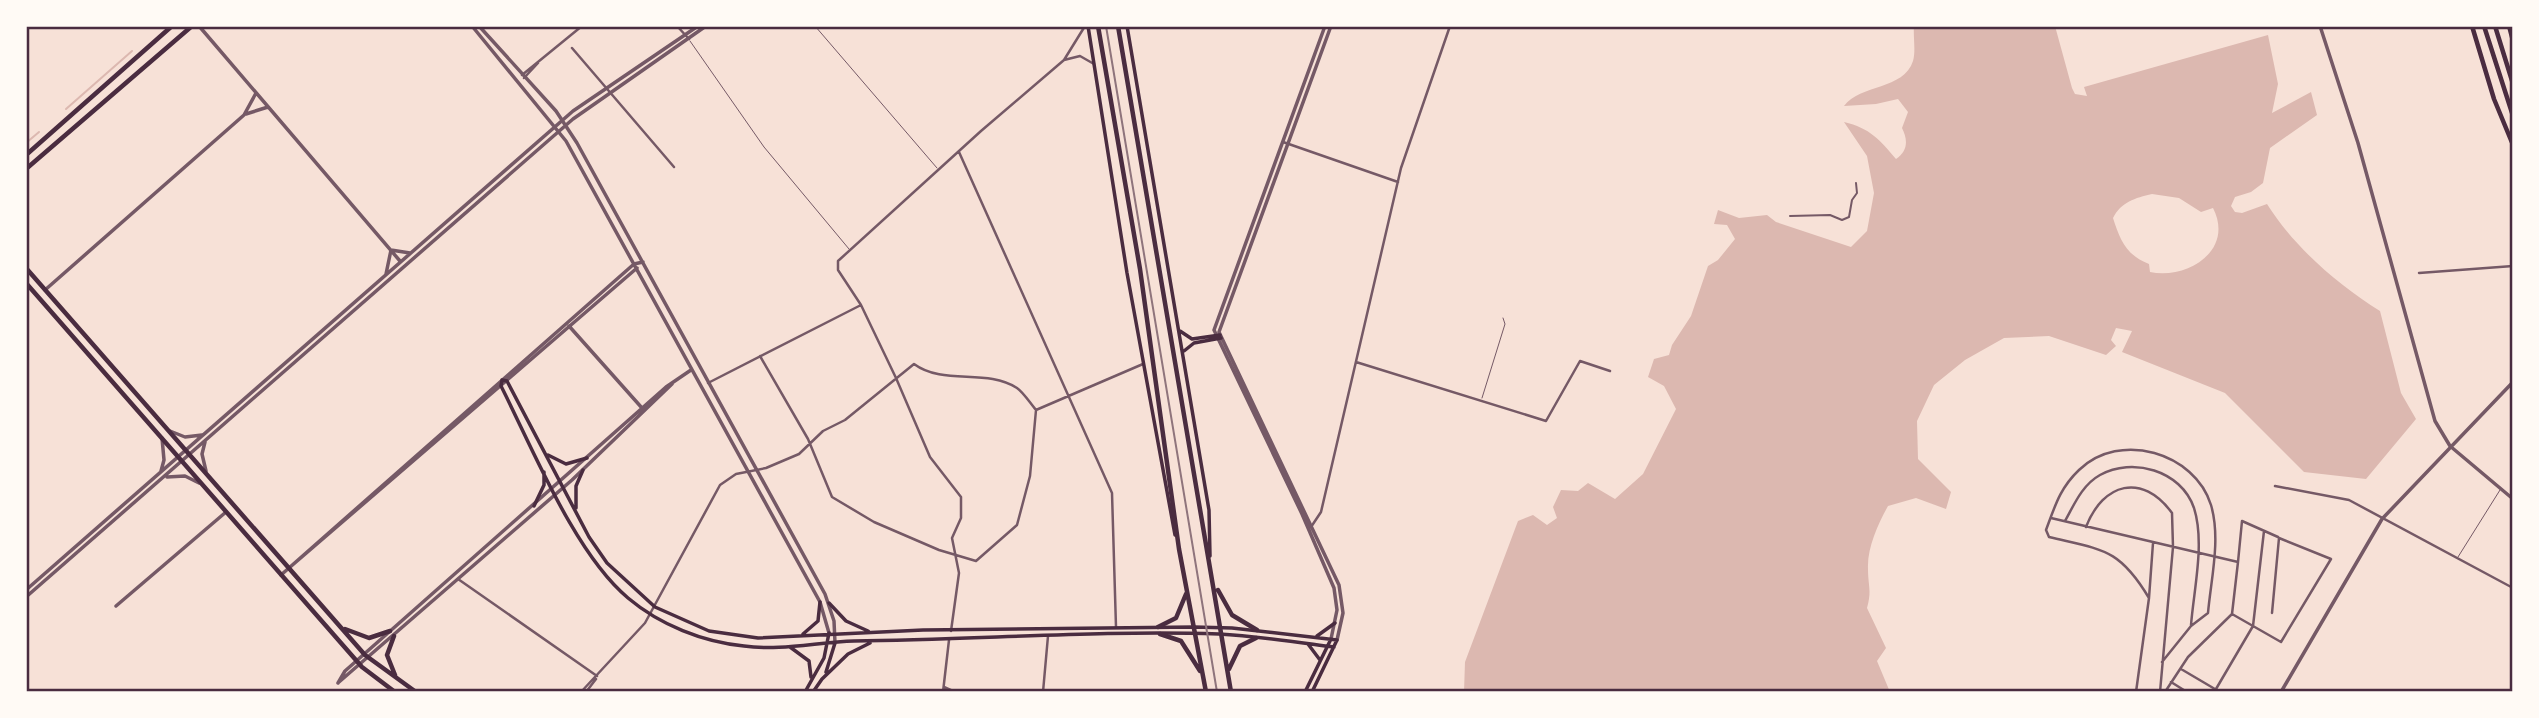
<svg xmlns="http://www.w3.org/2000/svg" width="2539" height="718" font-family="'Titillium Web',sans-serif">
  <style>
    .water { fill: #dcb8b0; fill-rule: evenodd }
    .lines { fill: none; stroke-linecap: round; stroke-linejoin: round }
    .stream { stroke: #dcb8b0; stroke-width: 2 }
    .service { stroke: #755966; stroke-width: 1 }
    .pedestrian { stroke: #755966; stroke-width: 2 }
    .minor { stroke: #755966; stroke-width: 2.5 }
    .tertiary { stroke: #755966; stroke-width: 3.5 }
    .secondary { stroke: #4a2c40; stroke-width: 3.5 }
    .primary { stroke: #4a2c40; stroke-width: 4.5 }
    .trunk { stroke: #4a2c40; stroke-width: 4.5 }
    .rail { stroke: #8f747c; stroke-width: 2 }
    .neatline { fill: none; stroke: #4a2c40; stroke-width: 2.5 }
  </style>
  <rect width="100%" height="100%" fill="#f7e1d7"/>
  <path class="water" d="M1914 26H2055L2072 88 2075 94 2087 96 2084 87 2268 35 2278 84 2272 113 2311 92 2317 115 2270 148 2263 183 2251 192 2235 197 2231 206 2235 212 2242 213 2267 204C2294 247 2337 284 2380 311L2401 393 2416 419 2366 479 2304 472 2225 393 2122 352 2132 331 2116 328 2111 340 2116 346 2106 355 2049 336 2004 338 1965 360 1934 385 1917 421 1918 459 1951 492 1946 509 1916 498 1888 506C1878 524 1867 548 1868 569 1868 586 1872 590 1867 608L1886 648 1877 661 1890 692H1464L1465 662 1518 521 1533 515 1547 525 1557 518 1553 507 1561 490 1578 491 1588 483 1615 499 1643 474 1676 409 1664 386 1648 377 1654 359 1669 355 1672 345 1691 316 1708 266 1718 260 1735 239 1727 225 1714 224 1718 210 1739 218 1767 215 1776 222 1851 247 1867 231 1874 193 1867 156 1844 122C1870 128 1880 140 1896 159 1908 151 1908 140 1902 128L1908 112 1898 99 1876 104 1844 106C1860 84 1904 90 1913 61 1916 51 1913 36 1914 26ZM2152 194 2179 198 2201 212 2213 208C2235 251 2186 280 2150 272L2149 264C2126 255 2120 240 2113 218 2121 202 2135 198 2152 194Z"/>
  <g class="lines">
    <path class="stream" d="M66 109 132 51
      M26 143 39 132"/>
    <path class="service" d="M815 26 937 168
      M690 41 764 147 849 249
      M1482 398 1505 324 1503 318
      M2458 557 2500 490"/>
    <path class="pedestrian" d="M1790 216 1830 215 1842 220 1849 217 1852 200 1857 193 1856 183"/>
    <path class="minor" d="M677 26 689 39
      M1085 26 1064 60 1080 56 1094 64
      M572 48 674 167
      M522 75 582 26
      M524 78 538 63
      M1283 142 1398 182
      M959 152 1112 493 1116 627
      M2419 273 2513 266
      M760 356 808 439 832 497 874 522 939 550 976 561 1017 525 1030 476 1036 410
      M1356 362 1546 421 1580 361 1610 371
      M708 383 861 305
      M2275 486 2349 500 2513 588
      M2051 518 2238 562 2232 614 2281 642 2331 559 2279 538 2272 613
      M2065 521C2074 505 2082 485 2100 475 2132 457 2181 470 2194 508 2205 543 2194 588 2191 625
      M1311 527 1321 512 1401 168 1450 26
      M2086 527C2103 483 2142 472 2172 513L2173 547 2160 692
      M2238 562 2242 521 2278 537
      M458 579 597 676
      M2149 598C2119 548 2103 550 2049 537L2046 530C2055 506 2060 488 2079 470 2120 430 2195 453 2211 505 2221 539 2211 579 2208 613L2191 626 2162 662
      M951 631 959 573 952 538 961 518V497L930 457 896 378 861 305 838 270V261L981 131 1064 60
      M2181 669 2220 692
      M2171 682 2187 692
      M944 687 955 692
      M2216 689 2253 626 2264 531
      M581 692 645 623 720 485 736 474 766 468 799 454 823 431 845 420 914 364C944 386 986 368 1017 388 1024 393 1030 403 1036 410L1143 364
      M586 692 596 679
      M943 692 949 640
      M1043 692 1048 636
      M2136 692 2149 598 2153 543
      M2165 692 2188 657 2232 614"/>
    <path class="tertiary" d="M199 26 400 261
      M472 26 566 141 820 602 829 633
      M479 26 556 111 577 143 825 594 834 621 835 643
      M1325 26 1214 330 1302 514 1334 588 1337 610 1331 639
      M1331 26 1219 332 1339 585 1343 613 1337 640
      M2320 26 2358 143 2435 421 2450 446 2513 499
      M246 114 268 107
      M386 274 391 250 410 253
      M45 290 244 115 256 93
      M569 326 642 408
      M170 431 185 437 202 435
      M205 442 202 454 206 471
      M161 471 164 460 162 438
      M167 477 185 476 199 483
      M282 574 637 268
      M281 575 634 264 643 262
      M26 590 573 111 698 26
      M26 597 573 119 706 26
      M116 606 226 512
      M339 682 572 480 672 384
      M338 683 345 671 666 387 691 370
      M2281 692 2382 519 2513 382"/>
    <path class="secondary" d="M1088 26 1127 273 1175 535
      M1127 26 1209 510 1210 556
      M1180 331 1192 339 1220 335
      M1184 351 1194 343 1221 338
      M502 380 507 381 589 537 607 563 655 607 709 631 758 638 923 630 1194 627 1232 628 1337 640 1312 692
      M502 380 501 386C533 449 575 554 628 598 660 625 703 642 744 646 780 651 818 642 854 641 976 640 1097 630 1219 634 1257 636 1296 642 1334 647
      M548 455 566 464 587 458
      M534 506 544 485V472
      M576 508V486L583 470
      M829 603 846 621 868 631
      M803 634 818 621 820 602
      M1317 636 1335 623
      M1308 644 1320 660
      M790 647 809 661 811 677
      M826 672 835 643
      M822 679 848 654 870 643
      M805 692 824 658 829 633
      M813 692 822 679
      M1305 692 1331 639"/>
    <path class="primary" d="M1098 26 1140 269 1179 549 1206 692
      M1118 26 1231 692
      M2472 26 2494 99 2513 145
      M2509 26 2513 41
      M26 155 172 26
      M26 169 192 26
      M26 268 365 655 416 692
      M26 283 362 667 395 692
      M1218 590 1232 615 1257 630
      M1158 627 1176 618 1186 594
      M345 629 369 638 390 631
      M1160 634 1181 641 1200 671
      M394 636 387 655 395 675
      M1229 669 1240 646 1256 638"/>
    <path class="trunk" d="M2484 26 2513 116
      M2495 26 2513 84"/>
    <path class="rail" d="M1106 26C1143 248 1180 470 1217 692"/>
  </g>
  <rect width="2539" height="718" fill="none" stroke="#fffaf5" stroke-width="56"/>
  <rect x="28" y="28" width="2483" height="662" class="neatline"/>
</svg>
